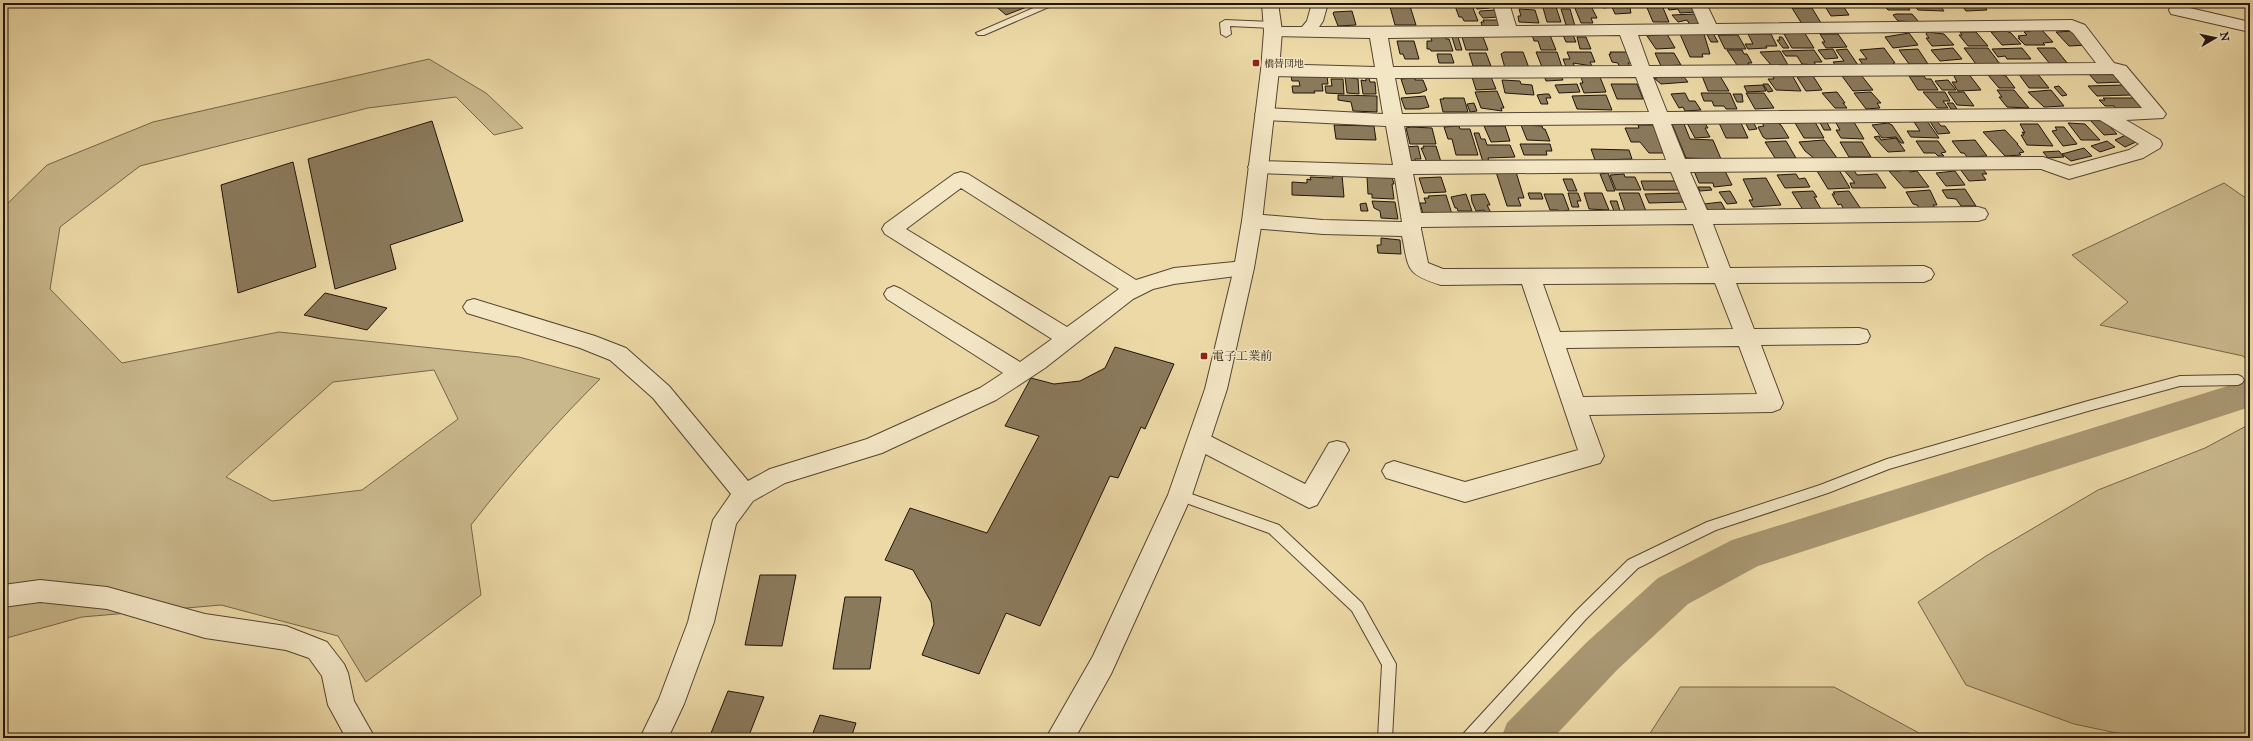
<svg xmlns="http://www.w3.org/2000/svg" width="2253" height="741" font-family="'IM FELL Great Primer','Noto Serif JP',serif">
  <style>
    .green { fill: #c9b88c; stroke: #74664c; fill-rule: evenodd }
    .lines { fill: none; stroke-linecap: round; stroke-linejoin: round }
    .river { fill: #a79671; fill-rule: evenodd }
    .building { fill: #8a7a5c; stroke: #20140b }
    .service-casing { stroke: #534532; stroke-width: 2 }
    .minor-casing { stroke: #534532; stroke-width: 2 }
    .tertiary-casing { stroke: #534532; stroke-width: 2 }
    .service { fill: #f3e6c5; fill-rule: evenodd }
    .minor { fill: #f3e6c5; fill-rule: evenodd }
    .tertiary { fill: #f3e6c5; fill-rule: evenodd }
    .poi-dot { fill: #8f2418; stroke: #f3e6c5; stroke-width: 1.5 }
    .labels { text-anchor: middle; stroke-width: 3; stroke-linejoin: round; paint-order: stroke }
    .far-poi-label { font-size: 10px; fill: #20140b; stroke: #f3e6c5; text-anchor: start }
    .poi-label { font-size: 12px; fill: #20140b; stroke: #f3e6c5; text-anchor: start }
  </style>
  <rect width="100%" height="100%" fill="#ecd9a6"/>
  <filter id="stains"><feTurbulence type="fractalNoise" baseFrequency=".005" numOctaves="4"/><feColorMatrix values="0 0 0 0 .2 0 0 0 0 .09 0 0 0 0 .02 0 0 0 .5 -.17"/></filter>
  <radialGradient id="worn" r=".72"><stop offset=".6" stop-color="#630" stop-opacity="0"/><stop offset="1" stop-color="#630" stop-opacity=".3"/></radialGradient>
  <path class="green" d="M429 59 486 93 523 128 494 135 456 97 368 108 140 166 60 227 50 289 122 363 279 332 519 357 600 379C554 425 511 473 471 525L481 595 366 682 338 636 221 605 82 617 3 639V208L47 165 153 122ZM434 370 458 419 362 490 272 501 226 477 333 382Z
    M2224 183 2250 201V364L2243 356 2100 325 2128 302 2072 255Z
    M2250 424V738H2140L2074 724 1966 685 1918 602 1986 556 2098 490 2205 448Z
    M1680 687H1834L1919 733H1969L1973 738H1647Z"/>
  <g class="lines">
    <path class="river" d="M2247 380 2250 381V407L1758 566 1688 604 1617 670 1553 738H1501L1507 723 1587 642 1658 578 1732 540Z"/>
  </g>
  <path class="building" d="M992 3H1037L1006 15Z
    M1389 3H1409L1416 25H1395Z
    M1454 3H1471L1478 21H1464L1462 17H1459Z
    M1475 3H1487L1489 8 1477 9Z
    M1522 3H1534L1535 6H1523Z
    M1601 3H1629L1631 13 1615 14 1612 7 1603 8Z
    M1645 3H1661L1669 22H1653Z
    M1665 3 1691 4 1697 12 1680 13 1678 9 1669 10Z
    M1823 3H1841L1849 15 1831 16Z
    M1887 3H1905L1910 10H1888L1883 4Z
    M1913 3H1938L1944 11 1918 10Z
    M1965 3H1982L1987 10 1966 11 1961 4H1966Z
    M1542 4H1555L1561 22H1547Z
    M1574 6H1591L1597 18H1591L1593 23H1581Z
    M1792 8H1812L1821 23 1802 24Z
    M1519 9 1535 10 1539 23 1519 22 1518 16H1521Z
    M1561 9H1570L1575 26 1566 25Z
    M1496 10 1499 17 1483 18 1479 13 1480 11Z
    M1352 11 1356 25 1338 26 1333 13 1334 12Z
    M1696 14 1702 24 1690 25 1687 20 1678 22 1672 15Z
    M1896 14H1912L1919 22 1898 21 1893 15Z
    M1483 20H1499L1502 26H1482L1481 22H1484Z
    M2041 29 2053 42 2043 43 2045 45H2025L2018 38H2020L2018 36 2027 35 2024 32Z
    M2006 31 2011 33 2021 44 2002 45 1991 32Z
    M2075 31 2088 45 2069 46 2056 32Z
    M1804 32 1814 48H1792L1784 34Z
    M1927 32 1944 34 1954 45 1932 46 1926 38H1929L1926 34Z
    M1960 32H1976L1988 46H1968L1959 35H1962Z
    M1706 33H1713L1718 42H1711Z
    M1909 33 1918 45 1893 48 1885 37Z
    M1667 34 1675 48 1656 49 1647 36Z
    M1680 34H1704L1710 54H1702L1703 57H1690Z
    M1748 34H1771L1777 46H1766L1767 48 1748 49 1745 44H1753Z
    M1820 34H1838L1847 47 1826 48 1822 42H1825Z
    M1445 35 1446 39H1449L1453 51H1431L1430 49H1427V41H1432L1430 36Z
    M1532 35H1550L1556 50H1541L1538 41H1534Z
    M1563 35H1573L1576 42H1566Z
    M1718 35H1738L1746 49H1725Z
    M1452 37H1458L1462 50H1456Z
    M1462 37H1483L1488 50H1466Z
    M1577 37H1586L1591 49H1580Z
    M1779 37H1782L1789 48H1783L1777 40H1780Z
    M1397 41H1414L1419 59H1405L1403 54H1400Z
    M1884 48 1895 63H1893L1895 65H1863L1859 59H1867L1860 50Z
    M1953 48 1962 59 1940 61 1931 50Z
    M1964 48H1988L2000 64H1976Z
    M2022 48 2031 59H2007L2005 56 1998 57 1992 49Z
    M2037 48H2055L2068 64H2050Z
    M1833 49 1838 58 1825 59 1818 50Z
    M1847 49 1858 65 1837 67 1833 62 1844 61 1836 50Z
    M1918 49 1928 64H1909L1899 50Z
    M1727 50H1742L1744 54H1747L1752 63H1748L1749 66 1737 65Z
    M1814 50 1822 62H1814L1816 65 1802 64 1797 56H1786L1782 51Z
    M1780 51 1788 65H1771L1760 52Z
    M1504 52H1523L1529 68H1505L1501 54Z
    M1536 52H1557L1562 67H1542Z
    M1567 52H1591L1595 62H1590L1592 66 1573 63 1575 67H1566L1563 59H1570Z
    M1610 52H1627L1632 63H1628L1630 66H1619L1618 63 1612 62 1609 54H1611Z
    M1469 53H1486L1491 66H1473Z
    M1655 53H1674L1681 65 1661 66Z
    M1437 54H1451L1454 63H1439Z
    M2115 72 2124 82 2097 83 2088 73Z
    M1968 73 1981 90 1958 91 1952 82H1957L1953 74Z
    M2018 73H2037L2049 88H2029Z
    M1997 74 2006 76 2015 88H1999L1988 75Z
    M1679 75 1681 78 1684 77 1688 82 1661 84 1654 78H1657L1656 76Z
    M1792 75 1801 91 1776 90 1768 79H1774L1773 77 1777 76Z
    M1861 75 1873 90 1853 91 1842 76Z
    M1291 76H1327L1328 84H1322L1323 91H1314L1315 93H1293L1292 86H1300L1299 81H1292Z
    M1544 76H1561L1563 80 1546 81Z
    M1702 76H1720L1729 91H1708Z
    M1813 76 1822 90 1806 91 1797 77Z
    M1909 76H1924L1926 79H1931L1938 90H1918Z
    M1345 77 1358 79 1359 94 1347 93Z
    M1472 77H1491L1496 89 1476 90Z
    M1581 77H1600L1606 92 1584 93 1580 83H1583Z
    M1366 78H1369L1370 82H1375L1376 94H1363L1361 80 1366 81Z
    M1415 78V80H1423L1427 90 1420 93 1406 94 1401 79Z
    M1331 79H1343L1344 94 1326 93 1325 86H1332Z
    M1502 80 1520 81 1521 84 1532 85 1534 95 1505 93Z
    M1948 80 1956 90H1942L1935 81Z
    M1577 84 1580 92 1559 93 1555 85Z
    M1611 84H1637L1643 99H1617Z
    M1763 84H1768L1773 91 1768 92Z
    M1763 85 1766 91 1747 92 1744 86Z
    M2126 85 2131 95 2097 96 2088 86Z
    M2059 86 2067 95 2062 96 2054 87Z
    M1997 90H2014L2029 108 2007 107 1999 97H2002Z
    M2051 90 2064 106 2044 107 2028 92Z
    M1497 91 1504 108H1501L1502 111 1481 108 1475 92Z
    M1837 92 1845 103H1843L1847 108H1835L1822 93Z
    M1871 92 1881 103H1877L1880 108 1866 109 1854 93Z
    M1923 92H1945L1950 101H1943L1948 108H1937Z
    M1948 92H1964L1974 106 1957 105Z
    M1685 93 1689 101H1695L1701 110 1685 111 1683 107 1679 108 1671 94Z
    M1701 93H1730L1737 109H1726L1724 106H1714L1712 101H1704Z
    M1746 93H1764L1774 108 1755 109Z
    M1545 94H1549L1551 98H1546L1548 104H1541L1537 95Z
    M1733 94H1742L1743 102H1737Z
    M1338 95 1377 96V112L1353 111 1351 102 1338 100Z
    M1606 95 1612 110 1577 109 1572 96Z
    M1425 96 1429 107 1420 109H1405L1401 98Z
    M1443 98H1464L1468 112H1443L1440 99H1444Z
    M2103 98H2136L2146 108 2116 109 2114 106H2105L2099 100H2105Z
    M1474 103 1477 111 1470 112 1467 104Z
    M1947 103H1953L1957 109H1951Z
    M2103 119 2117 134 2104 135 2090 120Z
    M1929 120H1936L1941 126H1945L1950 133 1938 134Z
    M432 121 463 221 390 245 396 269 335 289 308 159Z
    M1819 121H1826L1831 130H1824Z
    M1835 121 1854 122 1864 139 1841 138 1836 130H1840Z
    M1927 121 1939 138 1911 137 1907 131H1920L1914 122Z
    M1745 122H1753L1757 129 1749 130Z
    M1776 122 1781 125 1789 138 1766 139 1763 137 1758 127 1764 126 1762 123Z
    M1815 122 1824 138H1804L1795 123Z
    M1687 123H1705L1708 128H1705L1710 137 1695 138Z
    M1719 123H1741L1748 138H1726Z
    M1888 123 1892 125 1904 143H1901L1896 137 1882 138 1872 125Z
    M2068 123 2085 124 2100 140H2081Z
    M1672 124H1684L1690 139 1713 140 1721 159 1686 158Z
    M2020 124H2038L2053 146 2027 145 2021 135H2024L2022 132 2025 133Z
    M1334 125 1374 126 1376 140 1336 139Z
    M1521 125 1542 126 1543 129H1545L1550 141 1527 140Z
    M1638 125H1653L1665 153H1649L1640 142H1631L1625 128H1639Z
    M1459 126 1460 129H1470L1478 155H1456L1452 139H1448L1444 127Z
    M1484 126H1505L1510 141 1491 142Z
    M1411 127 1432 128 1436 144H1410L1406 128Z
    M2055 127H2064L2077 144 2063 146 2052 131 2057 130Z
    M2005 130 2018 144H2017L2024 152 2019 153 2021 155 2005 156 1983 132Z
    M1474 133H1479L1481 139H1485L1487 145H1510L1515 157 1488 158 1489 162H1483Z
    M2128 134 2138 141 2125 147 2115 140Z
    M1879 136 1881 140 1896 138 1905 151 1888 152 1874 137Z
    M1824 140 1837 158 1815 159 1805 151 1799 142Z
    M1975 140 1987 156 1967 157 1964 153H1961L1952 141Z
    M1786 141 1796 158H1775L1765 142Z
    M1916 141H1938L1946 152 1941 153 1944 156H1938L1935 153H1924Z
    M2107 141 2115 147 2100 152 2091 146Z
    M1840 142H1862L1871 157H1849Z
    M1520 144H1550L1552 151H1546L1547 155H1524Z
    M1418 146 1421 159H1415L1416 162H1409L1405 147Z
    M1423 146H1436L1441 162H1427L1421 148H1424Z
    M2084 148 2092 156 2071 161 2062 154Z
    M1591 149 1629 150 1632 159 1595 160Z
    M2059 151 2064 157 2048 158 2043 152Z
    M293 162 316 267 238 293 221 185Z
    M1908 168 1910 172 1917 171 1929 187 1904 188 1889 171H1901L1900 169Z
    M1982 168 1987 174H1982L1986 180 1969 181 1960 169Z
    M1843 169H1853L1857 175 1877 174 1886 188H1852L1850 183H1855Z
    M1839 170 1850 188 1828 189 1817 171Z
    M1694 171H1725L1732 185 1714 187 1713 183H1699Z
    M1955 171 1965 185 1946 186 1936 173Z
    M1496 172H1516L1524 198H1518L1521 206H1507Z
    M1608 173 1615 191H1607L1600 174Z
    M1624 174 1625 177H1635L1641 190H1616L1610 175Z
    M1796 174 1799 179 1805 178 1810 187 1785 188 1777 175Z
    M1332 175H1342L1344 197 1292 195V182L1307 183V179L1311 180 1310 177 1333 178Z
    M1367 177 1391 178 1393 180 1394 184H1392L1394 199 1372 198V194H1368Z
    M1441 177 1446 192 1424 193 1419 178Z
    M1766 178 1781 205 1753 207 1749 200H1753L1743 179Z
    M1563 179H1572L1577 191H1568Z
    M1641 181H1677L1681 190H1644Z
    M1698 187H1710L1712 190 1700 191Z
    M1965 189 1976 206H1961L1956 199 1947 198 1942 190Z
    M1930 190 1937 205H1933L1936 209 1921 210 1917 205 1913 204 1906 192Z
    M1730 191 1737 203 1727 204 1719 192Z
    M1813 191 1817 197H1814L1821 209 1803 210 1792 192Z
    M1849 191 1861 209 1844 210 1841 204 1838 205 1832 194H1835L1833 192Z
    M1528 193H1541L1543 199H1530Z
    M1568 193H1578L1581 201H1577L1579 207H1572Z
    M1584 193H1602L1609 210 1589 209Z
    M1619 193H1639L1646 211H1625Z
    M1682 193 1686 202 1649 203 1645 194Z
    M1466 194 1472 211H1458L1457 208H1455L1451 197Z
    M1485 194 1490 205H1487L1491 213 1486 214 1484 210 1476 211 1472 202 1471 195Z
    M1544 194H1563L1569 210 1559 212 1558 210H1550Z
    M1446 195 1452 214H1423L1420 203H1426L1424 198H1429L1428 196Z
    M1372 201 1395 202 1398 219 1381 218 1380 211 1374 208Z
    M1610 201H1617L1620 211H1614Z
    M1721 202 1725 209 1709 211 1704 204Z
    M1366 203 1368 211H1361L1360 204Z
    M1381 238 1400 240 1401 254 1378 253 1377 245H1381Z
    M325 293 387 308 367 330 304 315Z
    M1115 347 1174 364 1145 429 1141 427 1118 478 1110 476 1040 626 1006 613 979 674 922 655 934 624 931 602 913 570 885 560 910 508 987 533 1039 436 1005 426 1031 378 1054 384 1080 381 1105 368Z
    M760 575H796L782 646 745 645Z
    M845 597H881L870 669H833Z
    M728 691 764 697 748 738H709Z
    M820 715 856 723 851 738H811Z"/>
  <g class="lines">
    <g class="service-casing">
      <path id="service" d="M1045 3H1058L984 35H978L976 33Z
        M1225 20 1273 22 1278 25 1273 28 1230 26 1231 34 1226 37 1221 34 1220 23Z
        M2238 375 2242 377 2244 380 2242 383 2238 385 2180 386 2088 411 1889 469 1828 493 1716 530 1638 568 1586 619 1479 738H1462L1464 733 1576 611 1628 560 1707 522 1820 485 1887 459 2088 401 2180 376Z
        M1180 490 1279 525 1362 603 1396 664 1392 738H1378L1382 665 1352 611 1269 533 1175 499 1174 495 1175 491Z"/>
    </g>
    <g class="minor-casing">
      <path id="minor" d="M1312 3H1328L1323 21 1319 27 1499 26 1493 3H1509L1516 26 1699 24 1690 3H1706L1716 24 2072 20 2085 25 2114 63 2126 66 2163 110 2166 114 2163 118 2126 120 2160 140 2162 144 2160 148 2143 158 2069 179 2041 169 1690 172 1707 210 1978 207 1985 209 1988 214 1985 219 1978 221 1713 224 1730 268 1924 266 1931 269 1934 274 1931 279 1924 282 1736 283 1754 329 1859 328 1867 330 1870 336 1867 342 1859 344 1761 345 1783 403 1780 409 1772 412 1589 415 1604 456 1600 463 1465 502 1386 478 1382 471 1386 464 1394 461 1465 482 1578 450 1522 284 1441 285C1405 274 1409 269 1402 236L1323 234 1252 228 1245 226 1242 221 1245 216 1252 214 1323 220 1402 222 1395 178 1258 173 1251 172 1248 167 1251 162 1258 161 1393 165 1386 126 1264 120 1258 118 1255 114 1258 110 1264 108 1383 114 1377 78 1270 76 1264 74 1261 70 1264 66 1270 64 1375 67 1370 38 1273 36 1267 35 1264 31 1267 27H1302L1307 21ZM2069 30 2073 33 2096 63 1649 66 1638 35ZM1620 35 1632 66 1393 67 1388 38ZM2113 74 2142 108 1667 112 1653 77ZM1636 77 1649 112 1402 114 1395 78ZM2100 120 2139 144 2129 150 2070 166 2043 157 1685 159 1671 124ZM1653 124 1666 160 1411 161 1404 126ZM1671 172 1687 210 1421 213 1413 174ZM1693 224 1709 268 1443 269 1428 263 1421 229V227ZM1715 283 1733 329 1560 332 1543 284ZM1739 346 1757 394 1583 397 1566 348Z
        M2177 5 2250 22V32L2171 14 2169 10 2171 6Z
        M961 172 968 174 1136 280 1174 268 1244 261 1251 263 1254 268 1251 273 1244 275 1174 284 1153 289 1133 299 1045 368 996 400 882 453 785 483 753 501 736 524 714 622 684 704 668 738H640L659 699 688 622 713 520 731 494 653 398 610 360 580 348 467 313 463 307 467 301 474 299 595 336 626 348 669 386 748 481 770 469 867 439 980 388 1003 373 887 299 884 294 887 289 894 286 901 289 1020 362 1052 339 885 234 882 229 885 224 954 174ZM961 188 1119 289 1067 327 906 229Z
        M1200 431 1305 484 1329 443 1337 441 1345 443 1349 450 1317 505 1309 508 1192 447 1189 440 1192 433Z
        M40 580 107 587 205 614 286 626 327 642 344 664 348 673 354 701 375 738H346L328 705 322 676 309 658 286 650 205 638 107 609 40 602 3 607V585Z"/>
    </g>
    <g class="tertiary-casing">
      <path id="tertiary" d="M1262 3H1278L1282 31 1279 70 1262 221 1254 268 1227 389 1192 495 1111 674 1075 738H1046L1093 656 1168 495 1205 389 1234 268 1242 221 1261 70 1264 31Z"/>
    </g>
    <use href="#service" class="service"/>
    <use href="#minor" class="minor"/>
    <use href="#tertiary" class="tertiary"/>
  </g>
  <g class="poi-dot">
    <rect x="1252" y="59" width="8" height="8" rx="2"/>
    <rect x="1200" y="352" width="8" height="8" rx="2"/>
  </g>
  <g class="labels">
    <g class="far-poi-label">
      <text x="1264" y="67">橋替団地</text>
    </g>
    <g class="poi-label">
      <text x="1212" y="360">電子工業前</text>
    </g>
  </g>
  <rect width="2253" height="741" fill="none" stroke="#ecd9a6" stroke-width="16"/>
  <rect x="4" y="4" width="2245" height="733" fill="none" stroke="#20140b" stroke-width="2"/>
  <rect x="8" y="8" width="2237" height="725" fill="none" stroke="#20140b"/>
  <g transform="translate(2215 38) rotate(81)" stroke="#f3e6c5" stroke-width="3" paint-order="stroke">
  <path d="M0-3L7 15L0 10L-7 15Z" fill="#20140b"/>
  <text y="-6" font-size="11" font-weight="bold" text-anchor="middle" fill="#20140b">N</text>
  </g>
  <rect width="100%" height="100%" filter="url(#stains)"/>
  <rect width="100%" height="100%" fill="url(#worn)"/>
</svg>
